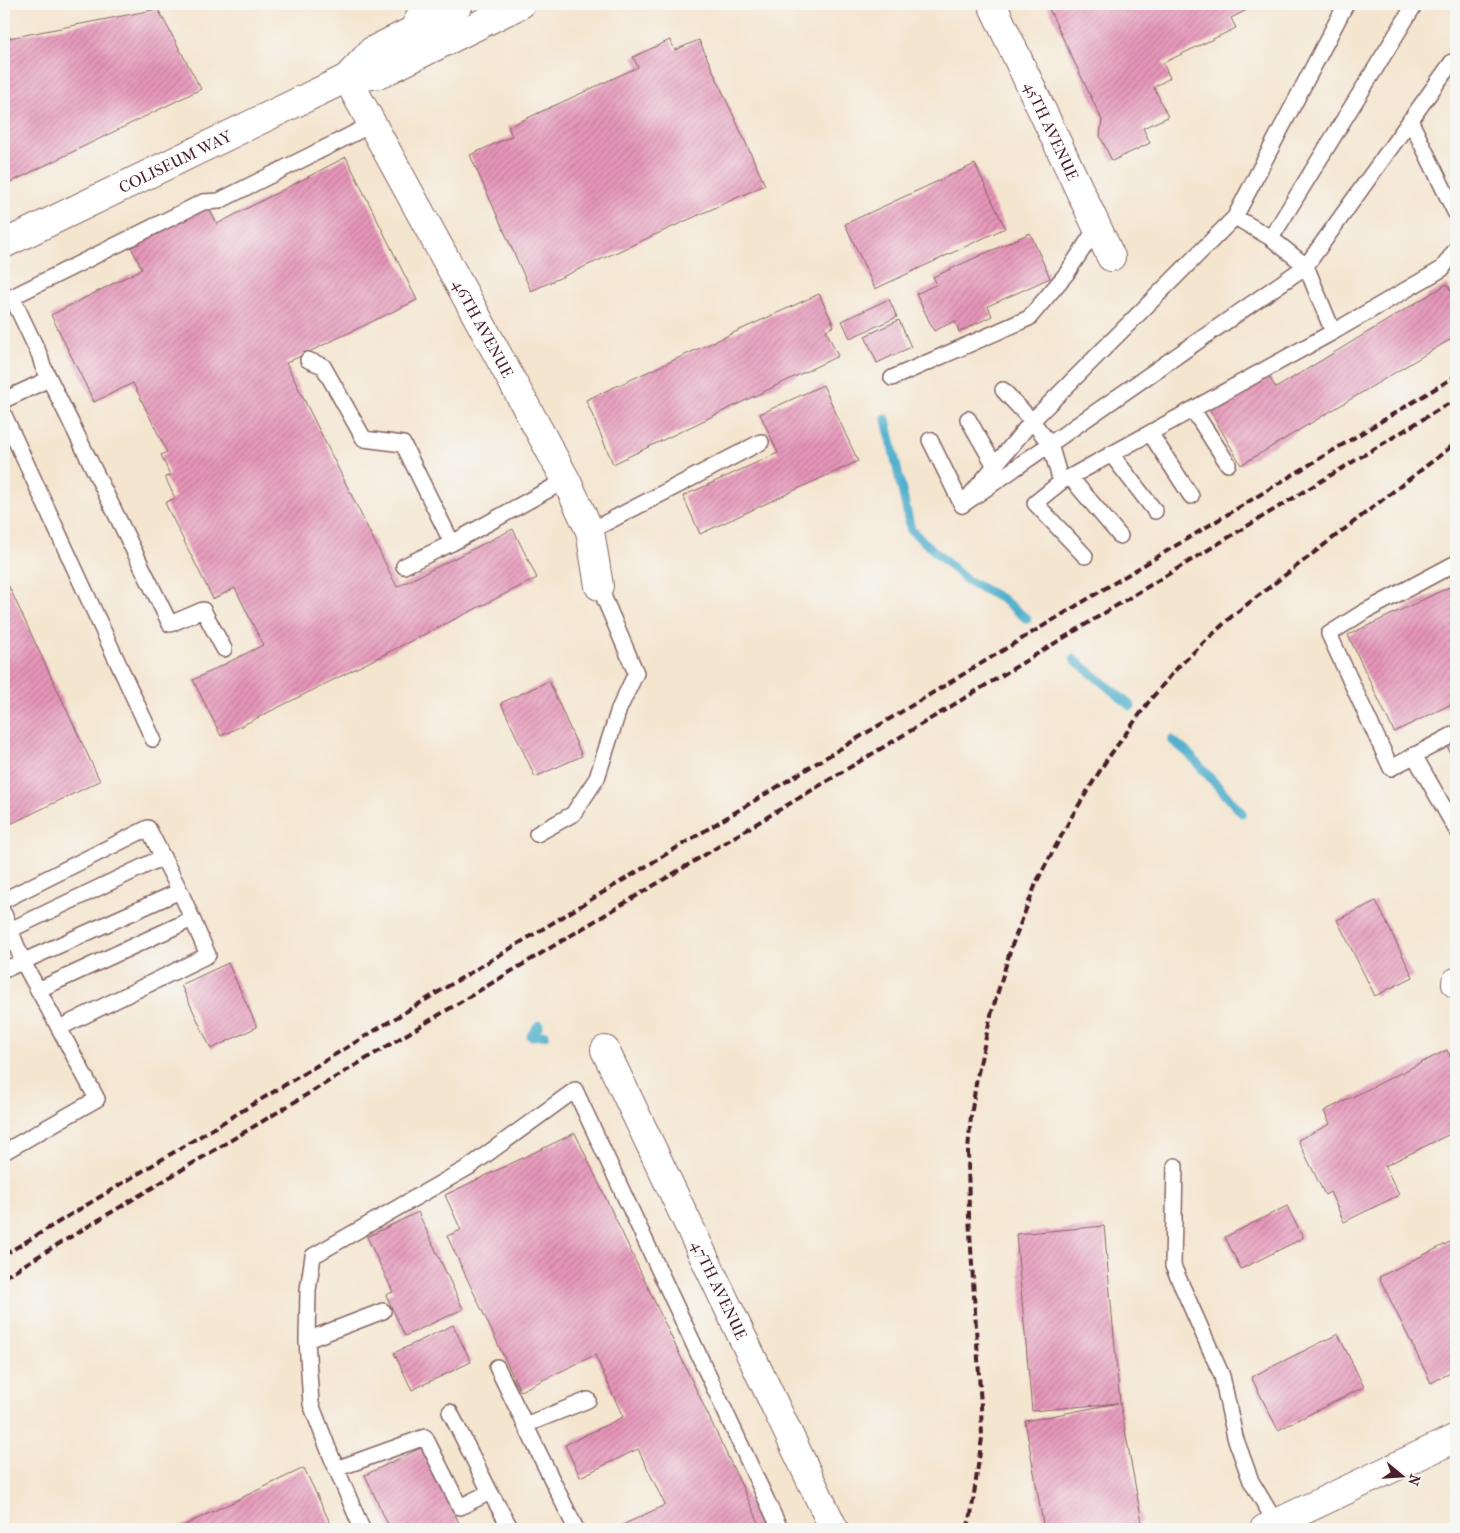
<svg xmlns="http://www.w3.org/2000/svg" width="1460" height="1533" font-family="'IM FELL French Canon',serif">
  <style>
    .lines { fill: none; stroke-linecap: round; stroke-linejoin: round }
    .stream { stroke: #4eaecc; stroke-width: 9 }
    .building { fill: url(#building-hatch) }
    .lane-casing { stroke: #866464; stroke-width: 18 }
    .street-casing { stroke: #866464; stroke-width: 30 }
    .secondary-casing { stroke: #866464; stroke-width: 30 }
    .highway-casing { stroke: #866464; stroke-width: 30 }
    .lane { stroke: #fff; stroke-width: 15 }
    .street { stroke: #fff; stroke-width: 28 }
    .secondary { stroke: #fff; stroke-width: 28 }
    .highway { stroke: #fff; stroke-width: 28 }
    .rail { stroke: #4a1f2b; stroke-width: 4; stroke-dasharray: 8 4; stroke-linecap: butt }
    .labels { text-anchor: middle; stroke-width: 4; stroke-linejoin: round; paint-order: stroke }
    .street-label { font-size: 16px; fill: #4a1f2b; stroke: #f6f6f2 }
  </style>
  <defs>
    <pattern id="building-hatch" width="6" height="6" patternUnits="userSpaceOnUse" patternTransform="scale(1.25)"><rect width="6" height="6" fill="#e696b9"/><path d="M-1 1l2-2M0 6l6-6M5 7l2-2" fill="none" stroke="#bc7a97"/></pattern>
  </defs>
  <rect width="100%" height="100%" fill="#f6f6f2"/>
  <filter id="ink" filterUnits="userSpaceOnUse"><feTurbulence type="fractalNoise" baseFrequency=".02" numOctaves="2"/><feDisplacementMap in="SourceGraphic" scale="10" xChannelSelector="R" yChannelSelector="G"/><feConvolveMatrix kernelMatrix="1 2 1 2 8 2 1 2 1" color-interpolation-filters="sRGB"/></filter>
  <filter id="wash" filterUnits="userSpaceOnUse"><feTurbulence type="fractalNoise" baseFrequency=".0096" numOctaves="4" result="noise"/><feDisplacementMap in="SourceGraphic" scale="20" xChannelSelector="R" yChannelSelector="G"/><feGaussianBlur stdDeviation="1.12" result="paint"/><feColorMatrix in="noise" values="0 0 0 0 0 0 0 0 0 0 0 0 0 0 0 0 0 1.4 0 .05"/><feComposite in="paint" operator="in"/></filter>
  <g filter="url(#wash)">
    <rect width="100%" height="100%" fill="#f4e5cf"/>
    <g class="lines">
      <path class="stream" d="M886 419 911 530 965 579 1002 599 1027 619
        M1074 659 1131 706
        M1172 740 1188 753 1242 813
        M531 1036 545 1035
        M531 1036 539 1025"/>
    </g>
    <g id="blocks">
      <path class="building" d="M1055 4H1253L1255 6 1231 18 1236 28 1163 63 1170 78 1154 87 1168 117 1143 128 1150 143 1112 161 1100 136 1102 120 1048 7Z
        M158 9 201 89 5 185 4 39Z
        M670 40 675 50 699 40 765 185 531 291 470 155 512 136 508 127 638 67 633 57Z
        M346 157 417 300 286 363 397 587 513 529 537 578 221 736 193 680 263 645 235 588 213 599 165 503 175 498 165 477 170 475 161 455 167 452 133 383 94 402 51 315 142 269 129 243 207 204 217 224Z
        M975 164 1005 228 875 289 845 224Z
        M1030 233 1050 278 988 306 992 316 959 332 955 321 934 331 916 294 937 284 933 277Z
        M1447 284 1456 300V336L1241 465 1208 407 1267 373 1276 388Z
        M819 294 834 326 826 330 838 356 613 464 586 400Z
        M889 299 897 317 850 338 842 321Z
        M899 320 911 347 877 363 865 336Z
        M823 385 858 461 700 534 683 496 778 453 760 414Z
        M4 576 100 781 4 827Z
        M1456 584V702L1394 732 1348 635Z
        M549 681 582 756 535 777 501 703Z
        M1456 739V764L1446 744Z
        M1376 901 1413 977 1375 996 1337 920Z
        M228 963 257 1027 211 1049 181 985Z
        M1447 1050 1456 1069V1131L1385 1166 1399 1195 1344 1222 1330 1192 1325 1195 1298 1140 1330 1124 1324 1111Z
        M575 1133 762 1529H614L665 1505 638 1449 580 1477 565 1445 623 1417 595 1355 520 1391 447 1236 461 1230 445 1195Z
        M1287 1206 1303 1238 1241 1269 1225 1237Z
        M418 1212 463 1309 405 1336 386 1295 393 1292 367 1237Z
        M1104 1226 1120 1403 1142 1522 1127 1529H1044L1025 1421 1118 1403 1032 1411 1016 1234Z
        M1456 1239V1370L1431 1383 1379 1277Z
        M453 1325 471 1362 412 1390 394 1353Z
        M1338 1334 1364 1387 1278 1430 1251 1377Z
        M423 1447 462 1529H390L365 1475Z
        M304 1468 333 1529H176Z"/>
    </g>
  </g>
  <g filter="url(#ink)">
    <use href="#blocks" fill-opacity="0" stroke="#866464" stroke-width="1"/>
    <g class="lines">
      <g class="lane-casing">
        <path id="lane" d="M1415 4 1271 238 1306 266 1452 62
          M1410 120 1456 214
          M1235 217 1032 421 1050 444 1306 266 1333 332 1442 269 1456 249
          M1271 238 1235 217 1346 4
          M308 360 323 366 364 439 403 444 452 543
          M892 378 1029 318 1067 273 1097 227
          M1003 390 1032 421 962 505 1050 444 1061 482 1333 332
          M4 400 49 379
          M1193 410 1228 464
          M4 415 153 739
          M968 419 995 466
          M1150 433 1191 496
          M930 440 962 505
          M1111 454 1155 511
          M1070 477 1120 536
          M1061 482 1035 503 1085 556
          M590 531 761 442
          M1456 563 1362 613 1329 634 1391 768 1456 733
          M404 566 452 543 566 480
          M224 649 203 610 170 624 42 364 40 356 12 297 203 202 219 201 339 141 372 124
          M1414 755 1456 829
          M537 834 573 814 597 778 619 709 636 673 599 586
          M4 900 148 828 180 891 4 970
          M4 914 23 962 59 1028 208 955 180 891
          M10 930 163 857
          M38 990 192 919
          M4 1152 97 1099 59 1028
          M1175 1166 1173 1266 1222 1376 1235 1437 1251 1481 1276 1523
          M307 1340 308 1290 313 1256 469 1167 575 1090 780 1529
          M497 1367 576 1529
          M450 1412 490 1492
          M525 1425 588 1400
          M336 1469 425 1437 460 1507 490 1492 511 1529
          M362 1529 331 1456 311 1404 307 1340 383 1311"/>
      </g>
      <g class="street-casing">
        <g id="street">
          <path id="s1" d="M992 4 1111 257"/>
          <path id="s2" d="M347 78 566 480 590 531 599 586"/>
          <path d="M1456 982V984"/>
          <path id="s3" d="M605 1050 834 1529"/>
        </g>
      </g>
      <g class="secondary-casing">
        <g id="secondary">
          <path d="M347 78 372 51 414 30 459 4"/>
          <path id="s4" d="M4 244 347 78 380 74 521 4"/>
          <path d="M1264 1529 1456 1438"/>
        </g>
      </g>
      <g class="highway-casing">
        <path id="highway" d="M414 30 426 4"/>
      </g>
      <use href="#lane" class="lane"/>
      <use href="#street" class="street"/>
      <use href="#secondary" class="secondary"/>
      <use href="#highway" class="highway"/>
      <path class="rail" d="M4 1255 1456 376
        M4 1277 945 710 1456 399
        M967 1529 971 1515 982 1438 981 1406 969 1217 968 1150 971 1116 977 1077 991 1015 1011 948 1037 881 1072 816 1106 761 1150 700 1179 666 1232 616 1456 443"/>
    </g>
  </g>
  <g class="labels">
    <g class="street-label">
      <text dy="6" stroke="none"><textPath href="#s1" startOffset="140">45TH AVENUE</textPath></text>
      <text dy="6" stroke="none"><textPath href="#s4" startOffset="190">COLISEUM WAY</textPath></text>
      <text dy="6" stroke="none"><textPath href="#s2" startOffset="285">46TH AVENUE</textPath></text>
      <text dy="6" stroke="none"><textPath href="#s3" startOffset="266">47TH AVENUE</textPath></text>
    </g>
  </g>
  <rect width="1460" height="1533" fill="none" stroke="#f6f6f2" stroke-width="20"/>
  <g transform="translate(1402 1476) rotate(108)" stroke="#f6f6f2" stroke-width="4" paint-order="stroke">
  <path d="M0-4L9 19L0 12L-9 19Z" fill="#4a1f2b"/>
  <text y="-8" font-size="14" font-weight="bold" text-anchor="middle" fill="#4a1f2b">N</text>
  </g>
</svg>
